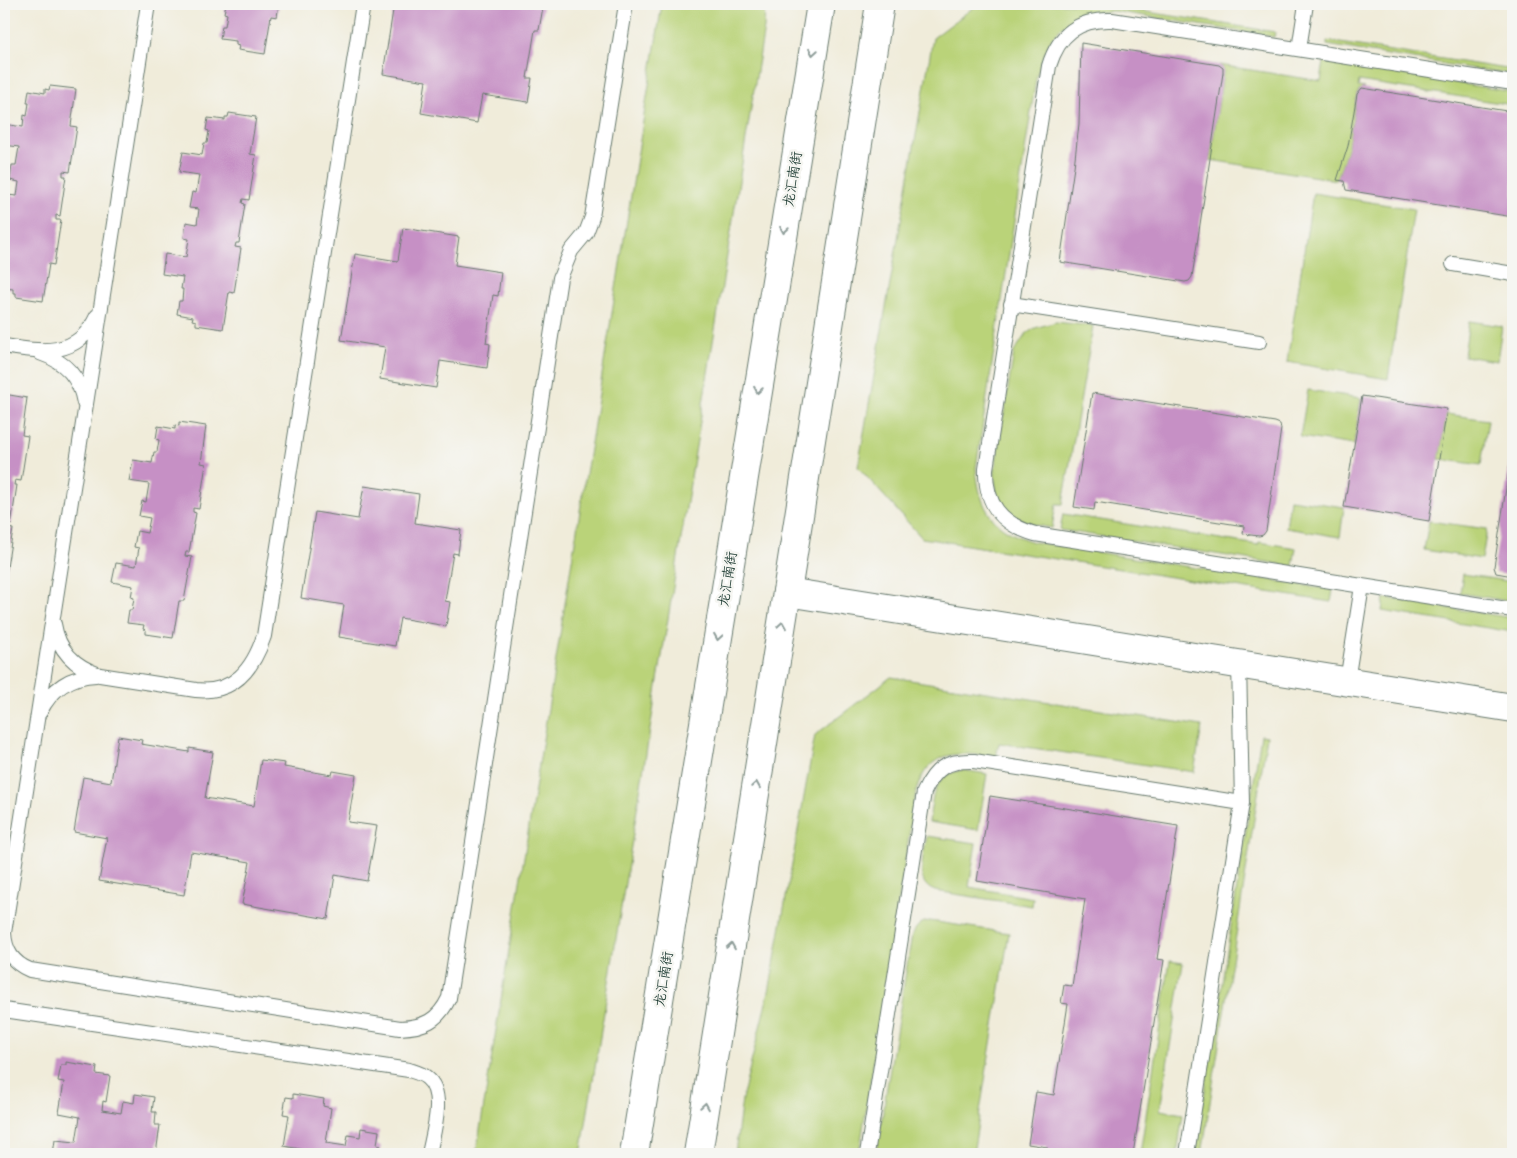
<svg xmlns="http://www.w3.org/2000/svg" width="1517" height="1158" font-family="Mali,'LXGW WenKai TC',sans-serif">
  <style>
    .green { fill: #bad379; stroke: #6c8856 }
    .building { fill: #c690c5 }
    .lines { fill: none; stroke-linecap: round; stroke-linejoin: round }
    .lane-casing { stroke: #687a6e; stroke-width: 16 }
    .street-casing { stroke: #687a6e; stroke-width: 30 }
    .secondary-casing { stroke: #687a6e; stroke-width: 30 }
    .lane { stroke: #fff; stroke-width: 14 }
    .street { stroke: #fff; stroke-width: 28 }
    .secondary { stroke: #fff; stroke-width: 28 }
    .oneway { stroke: #8f9e9a }
    .labels { text-anchor: middle; stroke-width: 5; stroke-linejoin: round; paint-order: stroke }
    .street-label { font-size: 14px; fill: #1f3d34; stroke: #f6f6f2 }
  </style>
  <rect width="100%" height="100%" fill="#f6f6f2"/>
  <filter id="ink" filterUnits="userSpaceOnUse"><feTurbulence type="fractalNoise" baseFrequency=".02" numOctaves="2"/><feDisplacementMap in="SourceGraphic" scale="10" xChannelSelector="R" yChannelSelector="G"/><feConvolveMatrix kernelMatrix="1 2 1 2 8 2 1 2 1" color-interpolation-filters="sRGB"/></filter>
  <filter id="wash" filterUnits="userSpaceOnUse"><feTurbulence type="fractalNoise" baseFrequency=".0096" numOctaves="4" result="noise"/><feDisplacementMap in="SourceGraphic" scale="20" xChannelSelector="R" yChannelSelector="G"/><feGaussianBlur stdDeviation="1.12" result="paint"/><feColorMatrix in="noise" values="0 0 0 0 0 0 0 0 0 0 0 0 0 0 0 0 0 1.4 0 .05"/><feComposite in="paint" operator="in"/></filter>
  <g filter="url(#wash)">
    <rect width="100%" height="100%" fill="#f0ecda"/>
    <path class="green" d="M662 4H765L764 28 581 1154H476Z
      M978 4H1096L1275 32 1274 37 1114 11C1065 12 1048 33 1036 79L976 468C980 511 993 530 1034 542L1333 590 1331 602 922 538 858 467 933 38Z
      M1327 41 1513 70V75L1327 45Z
      M1324 62 1513 92V105L1359 81 1358 87 1365 88 1359 90 1357 94 1348 146 1337 180 1210 160 1223 73V68L1219 65 1321 81Z
      M1313 193 1414 209 1388 379 1287 362Z
      M1469 321 1502 326 1497 361 1464 356Z
      M1056 322 1093 326 1063 504H1056L1052 528C1014 522 993 511 995 468L1014 352 1026 334 1035 328Z
      M1308 390 1361 398 1354 445 1300 437Z
      M1446 414 1488 420 1481 465 1439 459Z
      M1290 499 1344 507 1340 537 1286 528Z
      M1063 514 1258 545 1259 542 1296 548 1293 566 1060 530Z
      M1429 521 1487 529 1482 559 1424 550Z
      M1463 574 1513 582V602L1460 593Z
      M1384 598 1513 618V632L1382 611Z
      M891 677 1202 726 1194 772 999 743 996 757C959 752 929 748 916 791L859 1154H735L742 1099 770 987 815 735Z
      M1261 735 1267 736 1202 1154H1195Z
      M963 770 987 774 978 830 929 822C933 796 932 775 963 770Z
      M927 836 976 843 969 887 1033 898 1032 906 935 891C933 890 930 889 928 887 916 878 925 848 927 836Z
      M930 921 1009 933 973 1154H876L912 935C917 926 920 922 930 921Z
      M1170 961 1183 963 1160 1110 1183 1114 1177 1154H1140Z"/>
    <g id="blocks">
      <path class="building" d="M226 4H279L277 17 271 16 265 54 238 50 239 46 236 45V41L220 39 222 26H225L227 14 224 13Z
        M394 4H524L543 7 539 30H535L527 78H532L528 102 482 95 477 123 421 113 426 81 383 74Z
        M1081 43 1219 65 1223 68V73L1192 277 1189 281 1185 282 1060 262 1074 167 1079 124Z
        M50 86 76 89 71 126 77 127 70 172 63 171V176H66L60 216 56 215V220H61L54 265 49 264 43 301 16 297V293H13V289L4 288V229H7L9 211 4 210 7 195 17 196 19 182 10 180 12 165H16L19 147 4 145V124L23 127 24 115 27 116 29 103H27L29 90 45 93V89L49 90Z
        M1362 88 1513 112V217L1346 190 1344 181 1337 180 1348 146 1357 94Z
        M229 113 256 117 250 154 256 155 249 200 243 199 242 203 245 204 239 243H236L235 247 241 248 234 293 229 292 223 329 196 325V321L192 320 193 317 177 314 179 301H182L183 289H181L183 277 162 274 165 254 186 257 189 239 184 238 186 222 197 224 199 209 189 208 192 192 196 193 199 175 179 172 183 152 202 155 204 143H207L209 131 206 130 208 118 225 120V117H228Z
        M403 228 459 237 455 265 501 272 498 296 493 295 486 343 490 344 487 368 440 361 436 388 380 379 385 347 341 340 355 254 398 261Z
        M1092 393 1275 422 1280 424 1281 429 1266 531 1263 535 1259 536 1243 534 1244 526 1095 502 1094 510 1074 507Z
        M4 394 27 398 22 435 28 436 21 481 15 480 14 485H17L11 525 8 524 7 528 13 529 6 574H4Z
        M1362 396 1447 409 1429 521 1344 507Z
        M179 422 206 426 201 463 206 464 199 509 193 508V512L196 513 189 552H186L185 556 192 557 184 601H179L173 638 146 634V630L143 629 144 625 127 623 129 610H132L134 598 131 597 133 586 112 582 116 563 136 566 139 548 134 547 137 531 147 533 150 518 139 516 142 501 146 502 149 484 129 481 133 460 152 463 154 452H157L159 440 156 439 158 426 175 429V425L179 426Z
        M1512 449H1513V576L1496 573 1494 567Z
        M364 486 419 494 415 523 461 530 458 554 453 553 445 601 450 602 446 626 400 618 395 646 339 637 344 605 301 598 315 512 358 519Z
        M118 736 142 740 141 744 189 752V748L213 752 205 798 254 806 261 760 285 763 284 767 332 775 333 771 356 775 348 822 377 826 367 881 335 875 328 919 242 904 250 862 191 852 184 895 99 881 107 838 74 832 83 777 111 782Z
        M990 796 1178 826 1157 959 1164 960 1133 1154H1046L1047 1147 1028 1144 1036 1092 1054 1095 1068 1004 1061 1003 1064 985 1072 986 1085 899 977 881Z
        M66 1062 97 1067 96 1074 110 1076 106 1102 103 1101 102 1110 121 1113 123 1101 134 1103 135 1094 154 1097 152 1112H156L155 1125H160L156 1154H53L55 1140 76 1142 80 1117 59 1113 64 1082 58 1081 61 1065H66Z
        M293 1094 324 1099 323 1106 331 1108 326 1143 346 1146 348 1135 360 1137 361 1128 379 1131 377 1145 381 1146 379 1154H304L305 1150 284 1146 289 1115 283 1114 286 1097 293 1098Z"/>
    </g>
  </g>
  <g filter="url(#ink)">
    <use href="#blocks" fill-opacity="0" stroke="#687a6e" stroke-width="1"/>
    <g class="lines">
      <g class="lane-casing">
        <path id="lane" d="M148 4 4 933C5 951 13 963 30 970L400 1028C424 1027 438 1021 449 998L560 278 571 251 586 233 592 217 626 4
          M1299 49 1306 4
          M1513 83 1112 20C1078 19 1059 34 1049 66L986 469C985 504 1001 524 1035 534L1513 610
          M1453 264 1513 274
          M1011 304 1259 342
          M4 346C41 352 78 358 97 316
          M40 353C64 361 80 377 84 403
          M54 624C58 650 75 667 100 675L196 690C234 694 253 669 264 636L363 4
          M1347 681 1362 586
          M40 712C51 689 71 676 96 675
          M4 1010 409 1070C415 1072 423 1074 427 1078 446 1093 433 1133 429 1154
          M867 1154 924 792C935 768 947 760 974 761L1242 803
          M1187 1154 1242 803 1239 663"/>
      </g>
      <g class="street-casing">
        <path id="street" d="M787 592 1513 708"/>
      </g>
      <g class="secondary-casing">
        <path id="secondary" d="M634 1154 821 4
          M698 1154 880 4"/>
      </g>
      <use href="#lane" class="lane"/>
      <use href="#street" class="street"/>
      <use href="#secondary" class="secondary"/>
    </g>
    <defs><path id="oneway-chevron" d="M-2-3.5L2.5 0L-2 3.5" fill="none" stroke-width="1.6" stroke-linecap="round" stroke-linejoin="round" transform="scale(1.25)"/></defs>
    <g class="oneway">
      <use href="#oneway-chevron" transform="translate(813 52) rotate(99)"/>
      <use href="#oneway-chevron" transform="translate(784 230) rotate(99)"/>
      <use href="#oneway-chevron" transform="translate(758 390) rotate(99)"/>
      <use href="#oneway-chevron" transform="translate(782 625) rotate(-81)"/>
      <use href="#oneway-chevron" transform="translate(718 637) rotate(99)"/>
      <use href="#oneway-chevron" transform="translate(756 785) rotate(-81)"/>
      <use href="#oneway-chevron" transform="translate(731 946) rotate(-81)"/>
      <use href="#oneway-chevron" transform="translate(705 1106) rotate(-81)"/>
    </g>
  </g>
  <g class="labels">
    <g class="street-label">
      <text transform="translate(792 179) rotate(-81)" y="5">龙汇南街</text>
      <text transform="translate(727 579) rotate(-81)" y="5">龙汇南街</text>
      <text transform="translate(663 979) rotate(-81)" y="5">龙汇南街</text>
    </g>
  </g>
  <rect width="1517" height="1158" fill="none" stroke="#f6f6f2" stroke-width="20"/>
</svg>
